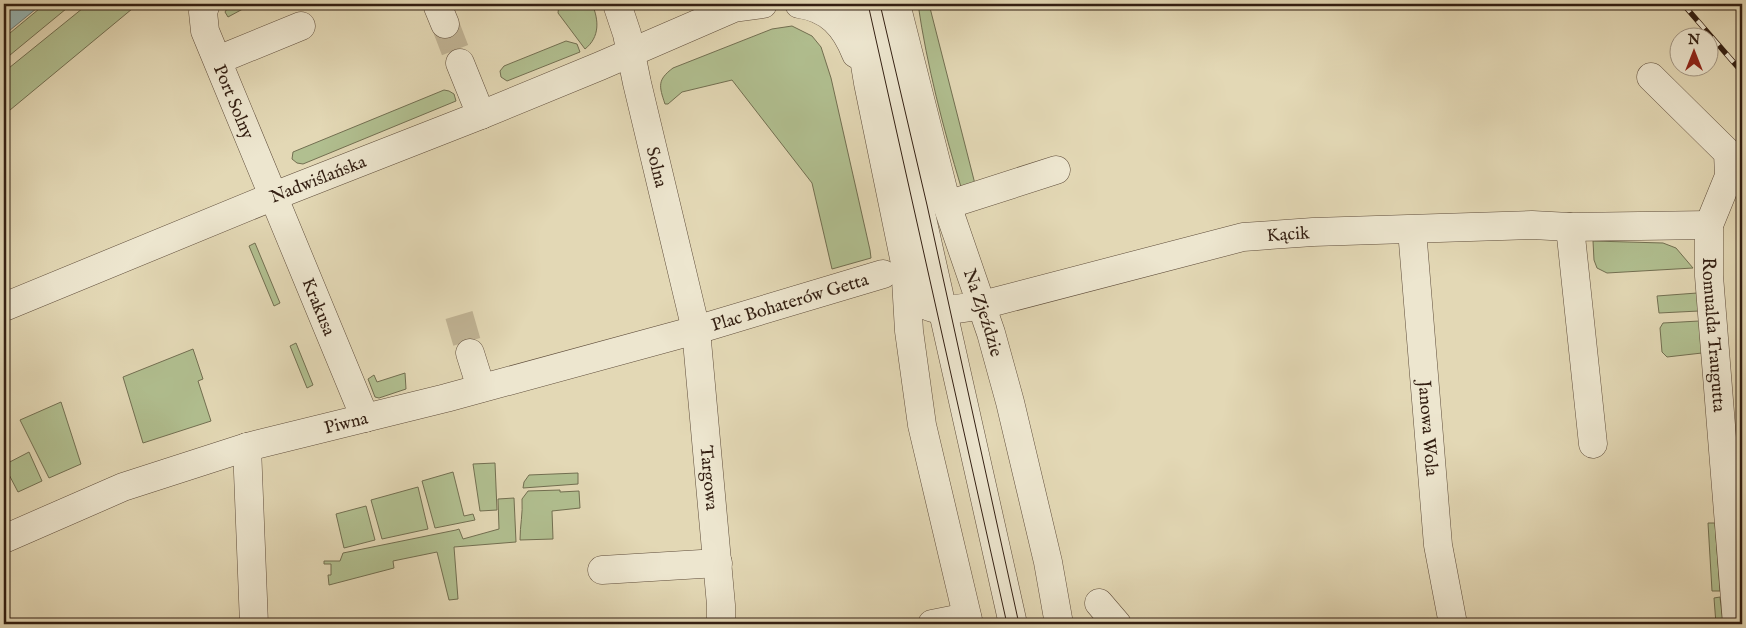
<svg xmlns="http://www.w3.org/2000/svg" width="1746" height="628" font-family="'IM FELL English',serif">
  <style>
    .green { fill: #b1bf90; stroke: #726f51 }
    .water { fill: #98b8b7; stroke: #707b75 }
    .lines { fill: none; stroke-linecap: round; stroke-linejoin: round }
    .minor-tunnel { stroke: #c0b394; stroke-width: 28; stroke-dasharray: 28 14; stroke-linecap: butt }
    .minor-casing { stroke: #5f4d3b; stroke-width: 29 }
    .minor { stroke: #ede6cf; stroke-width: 28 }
    .tram { stroke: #331f12; stroke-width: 1 }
    .rail-casing { stroke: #331f12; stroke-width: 5.5 }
    .rail { stroke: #ede6cf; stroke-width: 4; stroke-dasharray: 11; stroke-linecap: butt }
    .labels { text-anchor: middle; stroke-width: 4; stroke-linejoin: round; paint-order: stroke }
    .street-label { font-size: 18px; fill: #331f12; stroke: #ede6cf }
  </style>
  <rect width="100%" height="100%" fill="#e3d8b5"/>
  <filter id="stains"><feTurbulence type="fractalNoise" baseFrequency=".004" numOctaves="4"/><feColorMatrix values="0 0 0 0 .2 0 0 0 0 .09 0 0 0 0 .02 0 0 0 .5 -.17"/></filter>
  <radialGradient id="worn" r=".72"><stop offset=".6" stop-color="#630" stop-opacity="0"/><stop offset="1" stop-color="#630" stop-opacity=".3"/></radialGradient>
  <path class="green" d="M45 4H72L4 60V38Z
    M88 4H138L4 115V72Z
    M230 4H252L228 17 225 12Z
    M559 4H592C599 20 600 37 585 49L558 13Z
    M918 4H929L975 184 961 187C943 127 927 66 918 4Z
    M792 26 812 36 821 47 831 78 870 250 871 258 832 269 812 183 732 80 682 92 668 104H665C659 86 657 80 673 68L772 29Z
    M566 41 577 44 580 52 507 81 501 77 500 71 504 66Z
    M444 90 449 91 454 94 456 101 303 164 297 163 292 159 293 152Z
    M1593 241 1663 243 1676 248 1693 268 1607 273 1597 268 1594 260Z
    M255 243 280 303 274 306 249 246Z
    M1697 293 1699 311 1659 313 1657 296Z
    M1699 321 1702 353 1667 357 1662 352 1660 328 1663 323Z
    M296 343 313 385 307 388 290 346Z
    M193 349 203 379 198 381 211 421 143 443 123 377Z
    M405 373 406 389 379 398 375 397 368 379 374 375 377 382Z
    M61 402 81 464 49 478 20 420Z
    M29 452 42 481 18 492 4 465Z
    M495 463 497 510 480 511 473 464Z
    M453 472 464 516 473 514 475 520 435 528 422 481Z
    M578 473V484L523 488 524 482 529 475Z
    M418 487 428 529 382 539 371 500Z
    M560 490V492L579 491 580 508 552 511 553 539 520 540C520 525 523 514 522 499L528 491Z
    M514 498 516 542 454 547 458 599 449 600 437 552 393 561 394 568 329 585 328 575H331V564H324V561H340L343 553 456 530 459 529 463 539 499 529 498 499Z
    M366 506 375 540 344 548 336 514Z
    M1708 523H1715L1720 591H1712Z
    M1720 597 1723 624H1716L1714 598Z"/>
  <path class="water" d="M4 4H42L4 35Z"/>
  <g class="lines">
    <path class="minor-tunnel" d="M445 24 460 63
      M459 315 470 353"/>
    <g class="minor-casing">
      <g id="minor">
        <path id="s1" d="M206 4 203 12 205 31 365 418"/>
        <path d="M439 4 438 7 445 24"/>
        <path id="s2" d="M617 4 627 34 637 83 696 330 721 605V624"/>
        <path d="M799 4C829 8 845 26 856 54"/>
        <path d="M855 4 868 83 905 263 909 331 922 425 969 624"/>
        <path d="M874 4 1013 624"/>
        <path id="s3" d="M896 4 947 205 991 333 1010 402 1048 562 1059 624"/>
        <path d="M218 60 301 26"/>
        <path d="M460 63 481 115"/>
        <path id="s4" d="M1651 77 1728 153 1729 176 1709 225V276L1737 624"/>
        <path d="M947 205 1056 170"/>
        <path d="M1570 227 1593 444"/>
        <path id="s5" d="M1412 230 1438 545 1453 624"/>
        <path id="s6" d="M905 263C908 274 911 286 917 296 928 317 963 308 982 305L1243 237 1313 232 1532 225 1570 227 1709 225"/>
        <path id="s7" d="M4 307 274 196 481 115 600 66 734 8 763 4"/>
        <path d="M470 353 481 388"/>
        <path d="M247 447 254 624"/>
        <path id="s8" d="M4 539 123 487 247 447 446 398 696 330 883 274"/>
        <path d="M602 570 718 563"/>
        <path d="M1099 603 1117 624"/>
        <path d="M932 624 967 617"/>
      </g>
    </g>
    <use href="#minor" class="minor"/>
    <path class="tram" d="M868 4 1007 624
      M880 4 927 205 1019 624"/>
    <g class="rail-casing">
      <path id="rail" d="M1683 4 1742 72"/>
    </g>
    <use href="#rail" class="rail"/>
  </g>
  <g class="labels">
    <g class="street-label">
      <text dy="6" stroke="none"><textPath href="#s1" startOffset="104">Port Solny</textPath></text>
      <text dy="6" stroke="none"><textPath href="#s2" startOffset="168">Solna</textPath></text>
      <text dy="6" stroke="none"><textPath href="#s7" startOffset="339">Nadwiślańska</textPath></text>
      <text dy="6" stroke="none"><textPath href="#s6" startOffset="420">Kącik</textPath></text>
      <text dy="6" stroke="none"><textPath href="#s8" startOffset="822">Plac Bohaterów Getta</textPath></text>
      <text dy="6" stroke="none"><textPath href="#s1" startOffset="326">Krakusa</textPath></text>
      <text dy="6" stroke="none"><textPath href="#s3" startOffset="321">Na Zjeździe</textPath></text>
      <text dy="6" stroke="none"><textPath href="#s4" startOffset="294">Romualda Traugutta</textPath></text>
      <text dy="6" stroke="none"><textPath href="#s8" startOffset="362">Piwna</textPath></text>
      <text dy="6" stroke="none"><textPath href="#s5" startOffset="199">Janowa Wola</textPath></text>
      <text dy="6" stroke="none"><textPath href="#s2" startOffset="484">Targowa</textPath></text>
    </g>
  </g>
  <rect width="1746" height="628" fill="none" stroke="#e3d8b5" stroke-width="20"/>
  <rect x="5" y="5" width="1736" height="618" fill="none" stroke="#331f12" stroke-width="2.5"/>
  <rect x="10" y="10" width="1726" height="608" fill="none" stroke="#331f12"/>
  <g transform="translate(1694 52)"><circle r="24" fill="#ede6cf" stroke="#a39683"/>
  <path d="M0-4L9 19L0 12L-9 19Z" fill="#8f2418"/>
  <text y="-8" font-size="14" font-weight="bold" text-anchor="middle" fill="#331f12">N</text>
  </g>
  <rect width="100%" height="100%" filter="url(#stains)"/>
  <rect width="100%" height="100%" fill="url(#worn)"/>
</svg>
